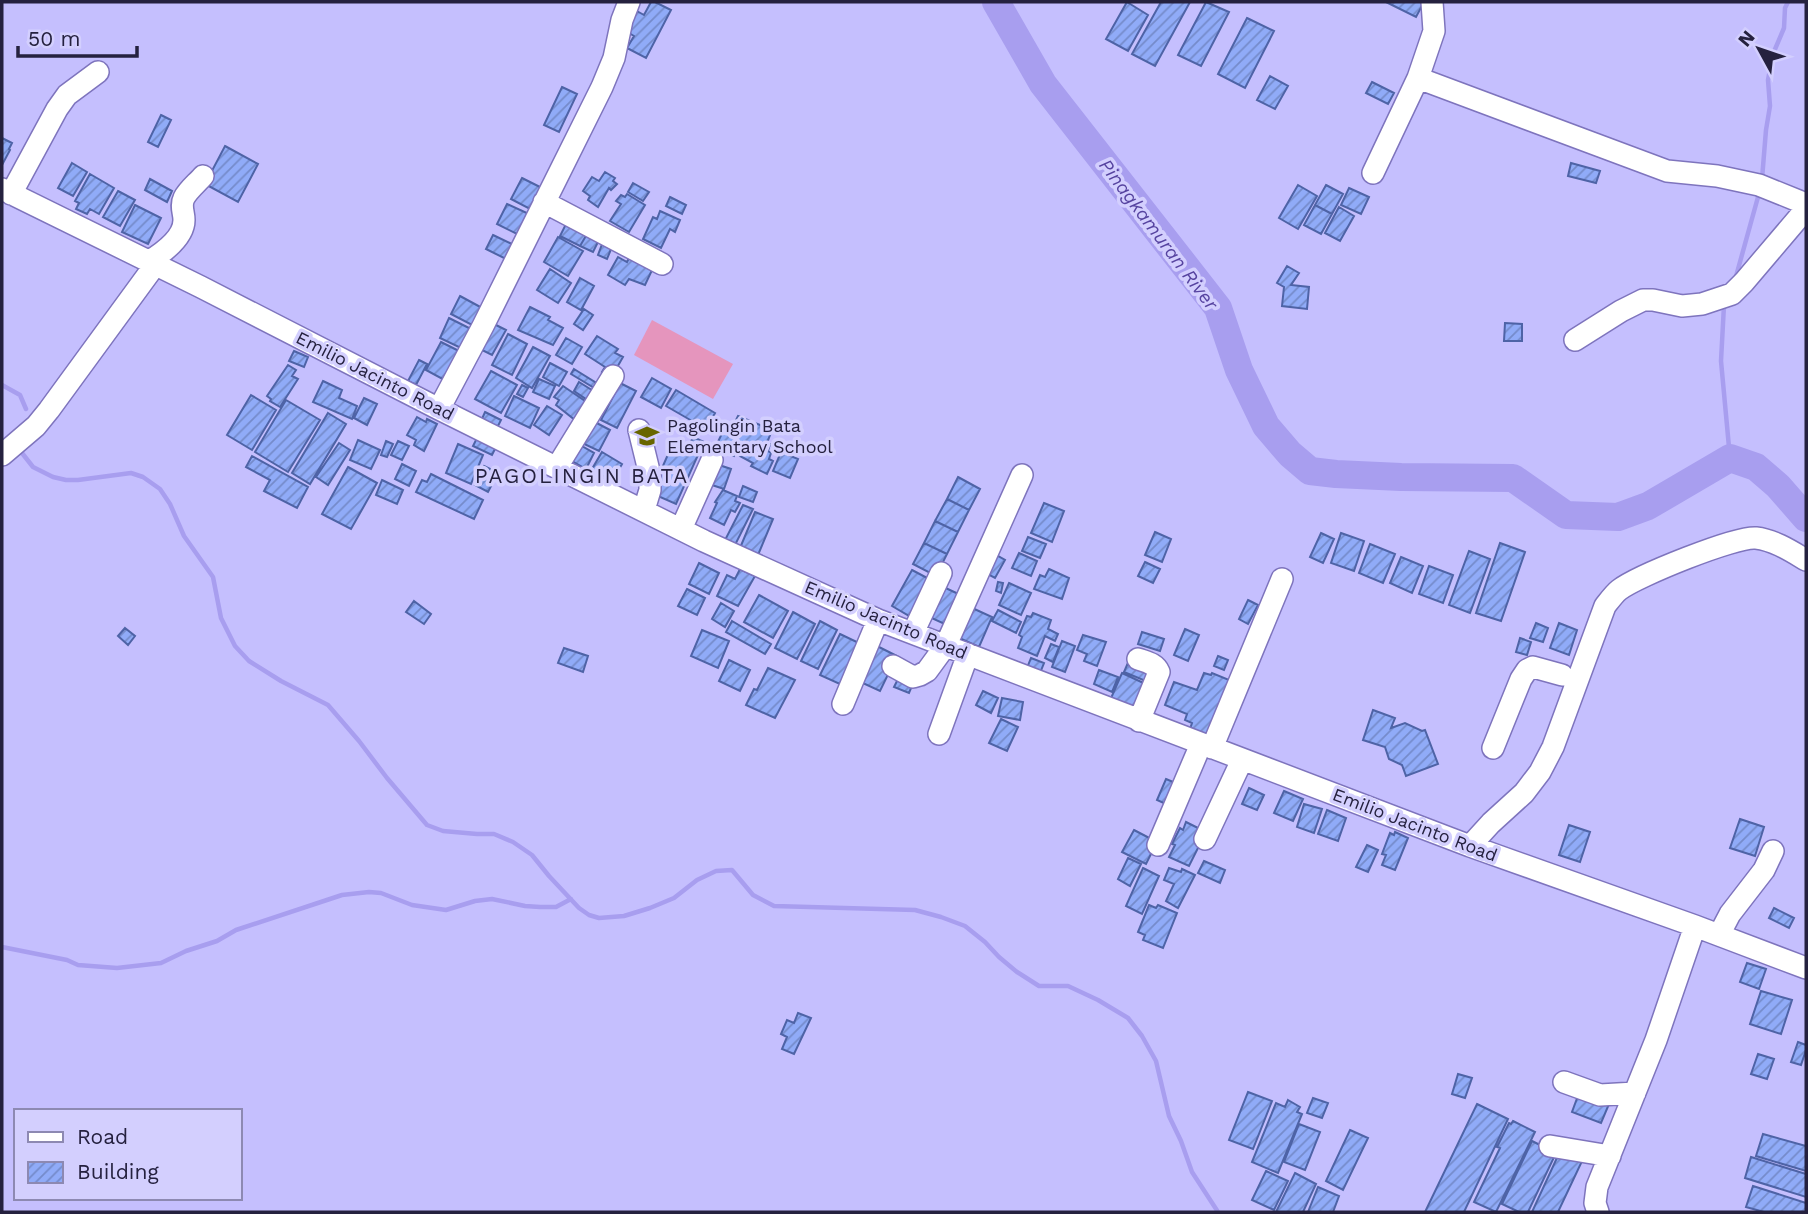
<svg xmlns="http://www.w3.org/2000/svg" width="1808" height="1214" font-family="'Work Sans',sans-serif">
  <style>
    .grass { fill: #e595bd }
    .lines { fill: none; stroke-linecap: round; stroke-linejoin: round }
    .stream { stroke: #a89eef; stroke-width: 4.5 }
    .river { stroke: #a89eef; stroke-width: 28 }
    .building { fill: url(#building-hatch); stroke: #4e63a6; stroke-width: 2 }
    .minor-casing { stroke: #7e74bd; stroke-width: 24 }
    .minor { stroke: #fff; stroke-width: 21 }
    .labels { text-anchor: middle; stroke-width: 7; stroke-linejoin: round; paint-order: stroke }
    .street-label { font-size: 18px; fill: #25213f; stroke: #d3cffe }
    .poi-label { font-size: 18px; fill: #25213f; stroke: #d3cffe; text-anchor: start }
    .water-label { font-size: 19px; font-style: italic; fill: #5643a0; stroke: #d3cffe }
    .quarter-label { font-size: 21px; letter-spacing: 2px; fill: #25213f; stroke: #d3cffe }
  </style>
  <defs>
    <pattern id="building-hatch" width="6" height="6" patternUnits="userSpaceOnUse" patternTransform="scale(1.75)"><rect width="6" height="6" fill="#90abf8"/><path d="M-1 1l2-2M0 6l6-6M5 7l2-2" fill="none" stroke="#758bca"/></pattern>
  </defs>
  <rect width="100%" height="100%" fill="#c5bffe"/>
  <path class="grass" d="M652 320 733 364 713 399 634 355Z"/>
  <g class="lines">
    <path class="stream" d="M1762 179 1766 130 1770 106 1768 80 1773 54 1784 28 1785 8 1788 2
      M1735 280 1758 197
      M1724 305 1721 361 1730 458
      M2 385 20 395 26 409
      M22 453 33 467 53 477 66 480H78L131 473 143 477 160 489 170 504 184 536 213 577 221 618 235 646 249 661 281 681 328 705 359 741 387 778 427 825 443 831 477 834H494L513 842 532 855 549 876 579 908 589 915 599 918 624 916 650 908 674 898 697 880 716 871 732 870 753 895 774 906 915 910 941 917 965 926 985 942 999 957 1017 972 1039 986H1068L1098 1000 1128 1018 1142 1036 1156 1061 1169 1116 1181 1141 1192 1172 1218 1212
      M2 947 67 960 78 965 117 968 161 963 186 951 217 941 236 930 342 895 369 892 381 893 412 905 446 910 475 901 492 899 525 906 540 907H556L571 899"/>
    <path class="river" d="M996 2 1043 84 1218 308 1239 370 1266 426 1290 454 1310 471 1336 474 1401 477 1513 478 1566 515 1618 517 1648 506 1730 458 1756 467 1778 486 1806 518"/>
  </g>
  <path class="building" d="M651 2H655L671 10 646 58 627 48 634 36 624 30 635 10 644 15Z
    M1127 2 1148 15 1128 51 1106 39Z
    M1161 2H1190L1155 66 1132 54Z
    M1206 2 1229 12 1201 66 1178 55Z
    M1386 2H1424L1416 17Z
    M1247 18 1274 31 1245 88 1218 74Z
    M1270 76 1288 86 1275 109 1257 100Z
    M1372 82 1394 93 1388 104 1366 93Z
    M562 87 577 94 559 132 544 125Z
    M161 115 171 120 158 147 148 142Z
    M2 138 12 143 9 149 10 150 2 165Z
    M225 146 258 164 238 202 205 184Z
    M72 163 87 172 73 196 58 188Z
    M1571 163 1600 171 1596 183 1568 176Z
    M605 172 615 178 613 181 617 184 611 190 609 188 598 207 588 200 590 196 583 191 592 177 599 181Z
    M90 174 114 188 99 214 90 209 87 214 76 209 79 203 75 201Z
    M522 178 542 188 530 209 511 199Z
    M150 179 172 191 167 202 145 190Z
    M633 183 649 192 643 201 628 192Z
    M1298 185 1317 196 1298 229 1279 218Z
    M1326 185 1343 194 1332 214 1315 205Z
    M1349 188 1369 197 1361 214 1341 205Z
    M118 191 135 200 120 226 103 217Z
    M627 194 645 205 629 232 610 221 621 204 616 201 621 195 625 197Z
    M670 197 686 205 682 214 666 206Z
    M507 204 529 214 519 235 497 224Z
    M135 205 161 218 148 244 122 232Z
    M1315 205 1332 214 1321 234 1304 225Z
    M1339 207 1354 216 1340 241 1325 233Z
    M660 211 680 220 675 232 670 229 661 248 643 239 653 217 657 219Z
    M569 218 590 229 580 246 560 236Z
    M590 229 602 234 593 252 580 246Z
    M493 235 514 245 506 259 486 249Z
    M558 237 583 251 568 276 544 262Z
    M604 239 614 242 607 259 598 255Z
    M618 257 627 262 629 258 653 268 645 285 629 279 625 285 608 275Z
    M1287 266 1299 273 1291 285 1309 287 1307 309 1282 306 1284 287 1277 283Z
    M550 269 571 283 558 303 537 290Z
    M580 278 594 286 581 310 567 302Z
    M460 296 484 309 474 326 451 314Z
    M530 307 550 317 548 320 563 328 553 345 518 330Z
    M584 309 593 315 583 330 574 324Z
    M449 318 473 330 463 349 440 338Z
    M488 321 506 330 492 355 474 346Z
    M1505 323 1522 324V341H1504Z
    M508 334 527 344 512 375 492 365Z
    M597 336 618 349 615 353 623 357 611 378 602 372 605 367 585 354Z
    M566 338 582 347 572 364 556 355Z
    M441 342 463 353 448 382 426 370Z
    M533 347 550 356 532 388 516 378Z
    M294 351 308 357 304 367 289 361Z
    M419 360 427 364 416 385 408 381Z
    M550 363 567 372 559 386 543 377Z
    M288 365 296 370 292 376 298 379 280 407 270 401 271 399 267 396Z
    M574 369 598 384 596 389 571 374Z
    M491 371 517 385 501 413 475 399Z
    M652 378 671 389 661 408 641 397Z
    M539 379 555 386 549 399 533 392Z
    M323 381 342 390 339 398 357 406 352 419 313 402Z
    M579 382 595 392 589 401 574 391Z
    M620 383 636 391 617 428 601 420Z
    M522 385 528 388 523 397 517 394Z
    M563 386 588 403 575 420 556 405 559 400 554 397Z
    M676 390 715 413 706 429 666 406Z
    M251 395 276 410 252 450 227 435Z
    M514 396 539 408 530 428 505 416Z
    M364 398 377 404 367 425 354 418Z
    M286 400 320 420 288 472 255 452Z
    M547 406 562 415 549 435 534 425Z
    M485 412 501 420 497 428 481 421Z
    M328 413 346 424 310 484 292 473Z
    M738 416 772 430 767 443 770 444 768 451 771 453 769 459 773 461 767 474 751 466 753 463 740 456 744 448 739 446 734 456 715 448 727 423 733 426Z
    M417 417 426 422 427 419 437 424 424 451 414 445 416 440 407 435Z
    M591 420 610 430 599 451 580 442Z
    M693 437 706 443 701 452 689 446Z
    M477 438 496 447 492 455 473 446Z
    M358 440 380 450 371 469 350 460Z
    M386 441 393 444 387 457 381 455Z
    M398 441 409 446 402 460 391 455Z
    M573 441 594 453 586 469 565 457Z
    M339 443 350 450 328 485 316 477Z
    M673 443 698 455 676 504 651 493Z
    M458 444 483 455 471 484 446 473Z
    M602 452 622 464 612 481 592 469Z
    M781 452 798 459 790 478 773 471Z
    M252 456 308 487 297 508 264 491 270 480 246 467Z
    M713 463 731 469 724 489 706 483Z
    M402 464 416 471 409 486 395 479Z
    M484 466 498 473 488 492 475 485Z
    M348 467 377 483 351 529 322 514Z
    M431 474 483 500 474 519 416 492 422 480 427 482Z
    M958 477 980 489 969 510 947 499Z
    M382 480 403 490 397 504 376 495Z
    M743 486 757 492 753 502 739 497Z
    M723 490 737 496 735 501 740 503 735 512 731 510 724 525 710 518 717 503 715 502Z
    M947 499 969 510 958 532 935 521Z
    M1044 503 1064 511 1052 542 1031 533Z
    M743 505 753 509 733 549 723 544Z
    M755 512 773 519 758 555 740 548Z
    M935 521 958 532 947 554 924 543Z
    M1155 532 1171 539 1162 562 1145 555Z
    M1321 533 1334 539 1323 563 1310 557Z
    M1341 533 1364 541 1354 571 1331 563Z
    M1028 537 1046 544 1040 558 1022 551Z
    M924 543 947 554 936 576 913 564Z
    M1500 543 1525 552 1501 621 1476 613Z
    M1370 544 1395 554 1383 583 1359 573Z
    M1469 551 1490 559 1470 613 1449 605Z
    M991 552 1005 560 995 578 982 571Z
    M1019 553 1037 561 1031 576 1012 568Z
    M1401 557 1423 566 1412 593 1390 583Z
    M1145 562 1160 569 1153 583 1138 576Z
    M699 563 719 573 709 594 689 584Z
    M1429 566 1453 575 1443 603 1419 594Z
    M740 569 755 576 738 606 717 596 727 575 735 579Z
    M1049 569 1069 578 1062 599 1034 589 1040 575 1045 577Z
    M912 570 931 580 911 617 892 606Z
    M998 582 1003 583 1001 593 996 591Z
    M1009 583 1031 593 1021 615 999 605Z
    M937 584 965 597 951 627 923 614Z
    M687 589 705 598 697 615 678 606Z
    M759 595 788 611 773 638 744 622Z
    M1248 600 1258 605 1248 624 1239 619Z
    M414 601 431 614 424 624 406 612Z
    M721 603 734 611 725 627 712 619Z
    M970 607 992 617 979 647 957 637Z
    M998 610 1021 622 1016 633 992 621Z
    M793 612 815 624 797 659 775 648Z
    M1033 613 1051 620 1048 629 1058 634 1055 641 1045 636 1037 656 1018 648 1022 637 1019 635 1027 616 1031 617Z
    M732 621 771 644 765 654 726 632Z
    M820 621 837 630 818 669 801 661Z
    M1536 623 1548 628 1543 642 1530 638Z
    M1559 623 1577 630 1569 655 1550 648Z
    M125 628 135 636 128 645 118 636Z
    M1185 629 1199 635 1188 661 1174 655Z
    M702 630 729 641 718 668 691 656Z
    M1142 632 1164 639 1160 651 1138 644Z
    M840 634 861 644 842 685 820 675Z
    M1083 635 1106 642 1097 666 1084 661 1087 654 1077 650Z
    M1520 638 1531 642 1527 655 1516 652Z
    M1062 641 1075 646 1065 672 1052 667Z
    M871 643 897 656 880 691 854 679Z
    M1051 644 1059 647 1053 662 1045 658Z
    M564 648 588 656 583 672 558 663Z
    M1218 656 1228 660 1224 670 1214 666Z
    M1031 658 1044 663 1040 673 1027 668Z
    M1130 658 1154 669 1148 682 1124 672Z
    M729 660 750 670 740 691 719 681Z
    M768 668 795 680 775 718 746 705 754 689 757 690Z
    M1099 670 1118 677 1112 692 1094 684Z
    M1122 673 1150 686 1136 717 1108 705Z
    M1204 673 1211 675 1212 673 1234 682 1211 740 1189 732 1192 723 1185 720 1187 714 1165 705 1174 682 1197 690Z
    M900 675 914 681 909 693 894 687Z
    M983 691 998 698 991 713 976 705Z
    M1002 698 1023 702 1020 720 998 716Z
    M1373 710 1395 718 1391 728 1405 723 1422 731 1425 730 1438 764 1406 776 1402 765 1389 759 1385 747 1363 740Z
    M1001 719 1018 727 1007 751 989 743Z
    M1166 779 1178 784 1168 805 1157 800Z
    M1249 788 1264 795 1257 810 1242 804Z
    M1284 791 1303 799 1293 821 1274 813Z
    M1304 804 1322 809 1314 833 1297 827Z
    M1327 810 1346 818 1338 841 1318 834Z
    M1740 819 1764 827 1755 856 1730 848Z
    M1186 822 1206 832 1189 866 1169 857 1175 845 1172 844 1180 828 1183 830Z
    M1569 825 1590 832 1580 862 1559 855Z
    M1134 830 1157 842 1146 864 1122 852Z
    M1395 832 1408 838 1395 870 1382 865 1386 855 1382 854 1390 833 1394 835Z
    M1367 845 1378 850 1368 872 1356 867Z
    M1128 858 1141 864 1130 886 1118 879Z
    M1204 861 1225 870 1220 883 1198 873Z
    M1143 868 1159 876 1142 914 1126 906Z
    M1169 868 1181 872 1182 869 1195 875 1178 908 1166 901 1174 884 1164 880Z
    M1149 905 1156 908 1158 905 1177 913 1163 948 1143 940 1145 935 1138 932Z
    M1774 908 1794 918 1789 928 1769 918Z
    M1747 963 1766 969 1759 989 1740 982Z
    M1761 991 1792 1000 1781 1034 1750 1024Z
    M798 1013 811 1018 794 1054 782 1049 787 1037 781 1034 787 1020 794 1023Z
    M1798 1042 1806 1045V1050L1801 1065 1791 1062Z
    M1758 1054 1774 1059 1767 1079 1751 1074Z
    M1458 1074 1472 1078 1465 1098 1452 1094Z
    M1248 1092 1272 1101 1253 1149 1229 1140Z
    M1579 1093 1609 1104 1601 1123 1572 1112Z
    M1313 1098 1328 1103 1322 1118 1307 1113Z
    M1288 1100 1300 1107 1297 1112 1302 1114 1278 1173 1252 1162 1276 1103 1285 1107Z
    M1477 1104 1508 1119 1464 1212H1425Z
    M1513 1121 1535 1132 1496 1212 1474 1202 1500 1148 1497 1147 1509 1123 1511 1124Z
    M1299 1124 1320 1132 1305 1170 1284 1162Z
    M1350 1130 1368 1138 1343 1190 1326 1181Z
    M1763 1134 1806 1146V1171L1756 1156Z
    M1532 1141 1556 1153 1528 1212H1519L1502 1204Z
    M1561 1149 1583 1159 1558 1212H1532Z
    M1751 1157 1806 1174V1197L1745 1178Z
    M1266 1171 1288 1181 1274 1210 1252 1200Z
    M1295 1173 1316 1184 1303 1212H1276Z
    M1753 1186 1806 1203V1212H1764L1746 1207Z
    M1318 1187 1339 1196 1333 1212H1308Z"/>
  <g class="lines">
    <g class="minor-casing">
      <path id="minor" d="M1418 78 1434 31 1432 2
        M1373 173 1418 78 1667 171 1717 176 1759 185 1806 204
        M2 189 201 287 439 409 704 541 878 620 1470 846 1695 926 1806 968
        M11 194 57 109 67 95 98 72
        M544 202 662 264
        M148 262C161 254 184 238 184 220 184 212 180 206 184 198 188 190 197 183 203 176
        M1575 340 1621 311 1643 300H1653L1682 306 1702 304 1732 294 1744 282 1806 209
        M439 409 483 326 602 87 614 58 622 20 629 2
        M639 430 650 475V490L644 510
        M2 455 36 426 49 410 155 265
        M557 467 613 376
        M681 529 712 460
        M913 633 941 573
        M1138 659C1146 662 1155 663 1159 672L1139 721
        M893 666 913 677 920 675 927 671 946 645 1022 475
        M843 704 878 620
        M939 734 968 654
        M1212 748 1282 579
        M1493 748 1521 679 1527 670 1533 667 1562 675
        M1205 839 1242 760
        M1158 845 1201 744
        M1470 846 1491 823 1524 793 1540 772 1553 747 1605 606C1609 601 1614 594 1619 590 1637 576 1736 536 1756 538 1774 540 1791 551 1806 560
        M1719 935 1730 914 1764 870 1773 851
        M1564 1082 1600 1095 1635 1093
        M1550 1146 1610 1156
        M1598 1212 1595 1203 1597 1187 1656 1040 1695 926"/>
    </g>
    <use href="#minor" class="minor"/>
  </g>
  <defs>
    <g id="school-bare" transform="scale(1.89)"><path d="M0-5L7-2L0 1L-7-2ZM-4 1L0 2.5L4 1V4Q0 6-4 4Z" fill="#686600" stroke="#d3cffe" stroke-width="2.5" paint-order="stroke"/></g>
  </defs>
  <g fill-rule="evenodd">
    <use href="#school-bare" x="647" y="436"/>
  </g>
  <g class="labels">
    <g class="street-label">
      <text transform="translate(375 376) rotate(27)" y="6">Emilio Jacinto Road</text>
      <text transform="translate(886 620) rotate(23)" y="6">Emilio Jacinto Road</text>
      <text transform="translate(1415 825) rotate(21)" y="6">Emilio Jacinto Road</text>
    </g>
    <g class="poi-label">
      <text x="667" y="432">Pagolingin Bata<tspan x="667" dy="21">Elementary School</tspan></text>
    </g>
    <g class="water-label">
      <text transform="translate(1159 234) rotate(53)" y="7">Pinagkamuran River</text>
    </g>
    <g class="quarter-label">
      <text x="582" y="483">PAGOLINGIN BATA</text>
    </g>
  </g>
  <rect width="1808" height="1214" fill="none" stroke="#25213f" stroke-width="7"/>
  <rect x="14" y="1109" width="228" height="91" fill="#d3cffe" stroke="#8d89b2" stroke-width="2"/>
  <rect x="28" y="1132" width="35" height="10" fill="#ffffff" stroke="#8d89b2" stroke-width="2"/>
  <text x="77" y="1144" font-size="21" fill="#25213f">Road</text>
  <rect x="28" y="1162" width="35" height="21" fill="url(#building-hatch)" stroke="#8d89b2" stroke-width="2"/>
  <text x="77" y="1179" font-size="21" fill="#25213f">Building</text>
  <g transform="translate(1759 49) rotate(310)" stroke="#d3cffe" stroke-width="5" paint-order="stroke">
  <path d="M0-5L12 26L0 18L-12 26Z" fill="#25213f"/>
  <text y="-10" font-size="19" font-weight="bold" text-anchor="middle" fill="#25213f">N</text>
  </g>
  <path d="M18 46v10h119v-10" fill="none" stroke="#25213f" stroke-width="3.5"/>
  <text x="28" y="46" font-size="21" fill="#25213f" stroke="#d3cffe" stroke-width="5" paint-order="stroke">50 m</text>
</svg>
